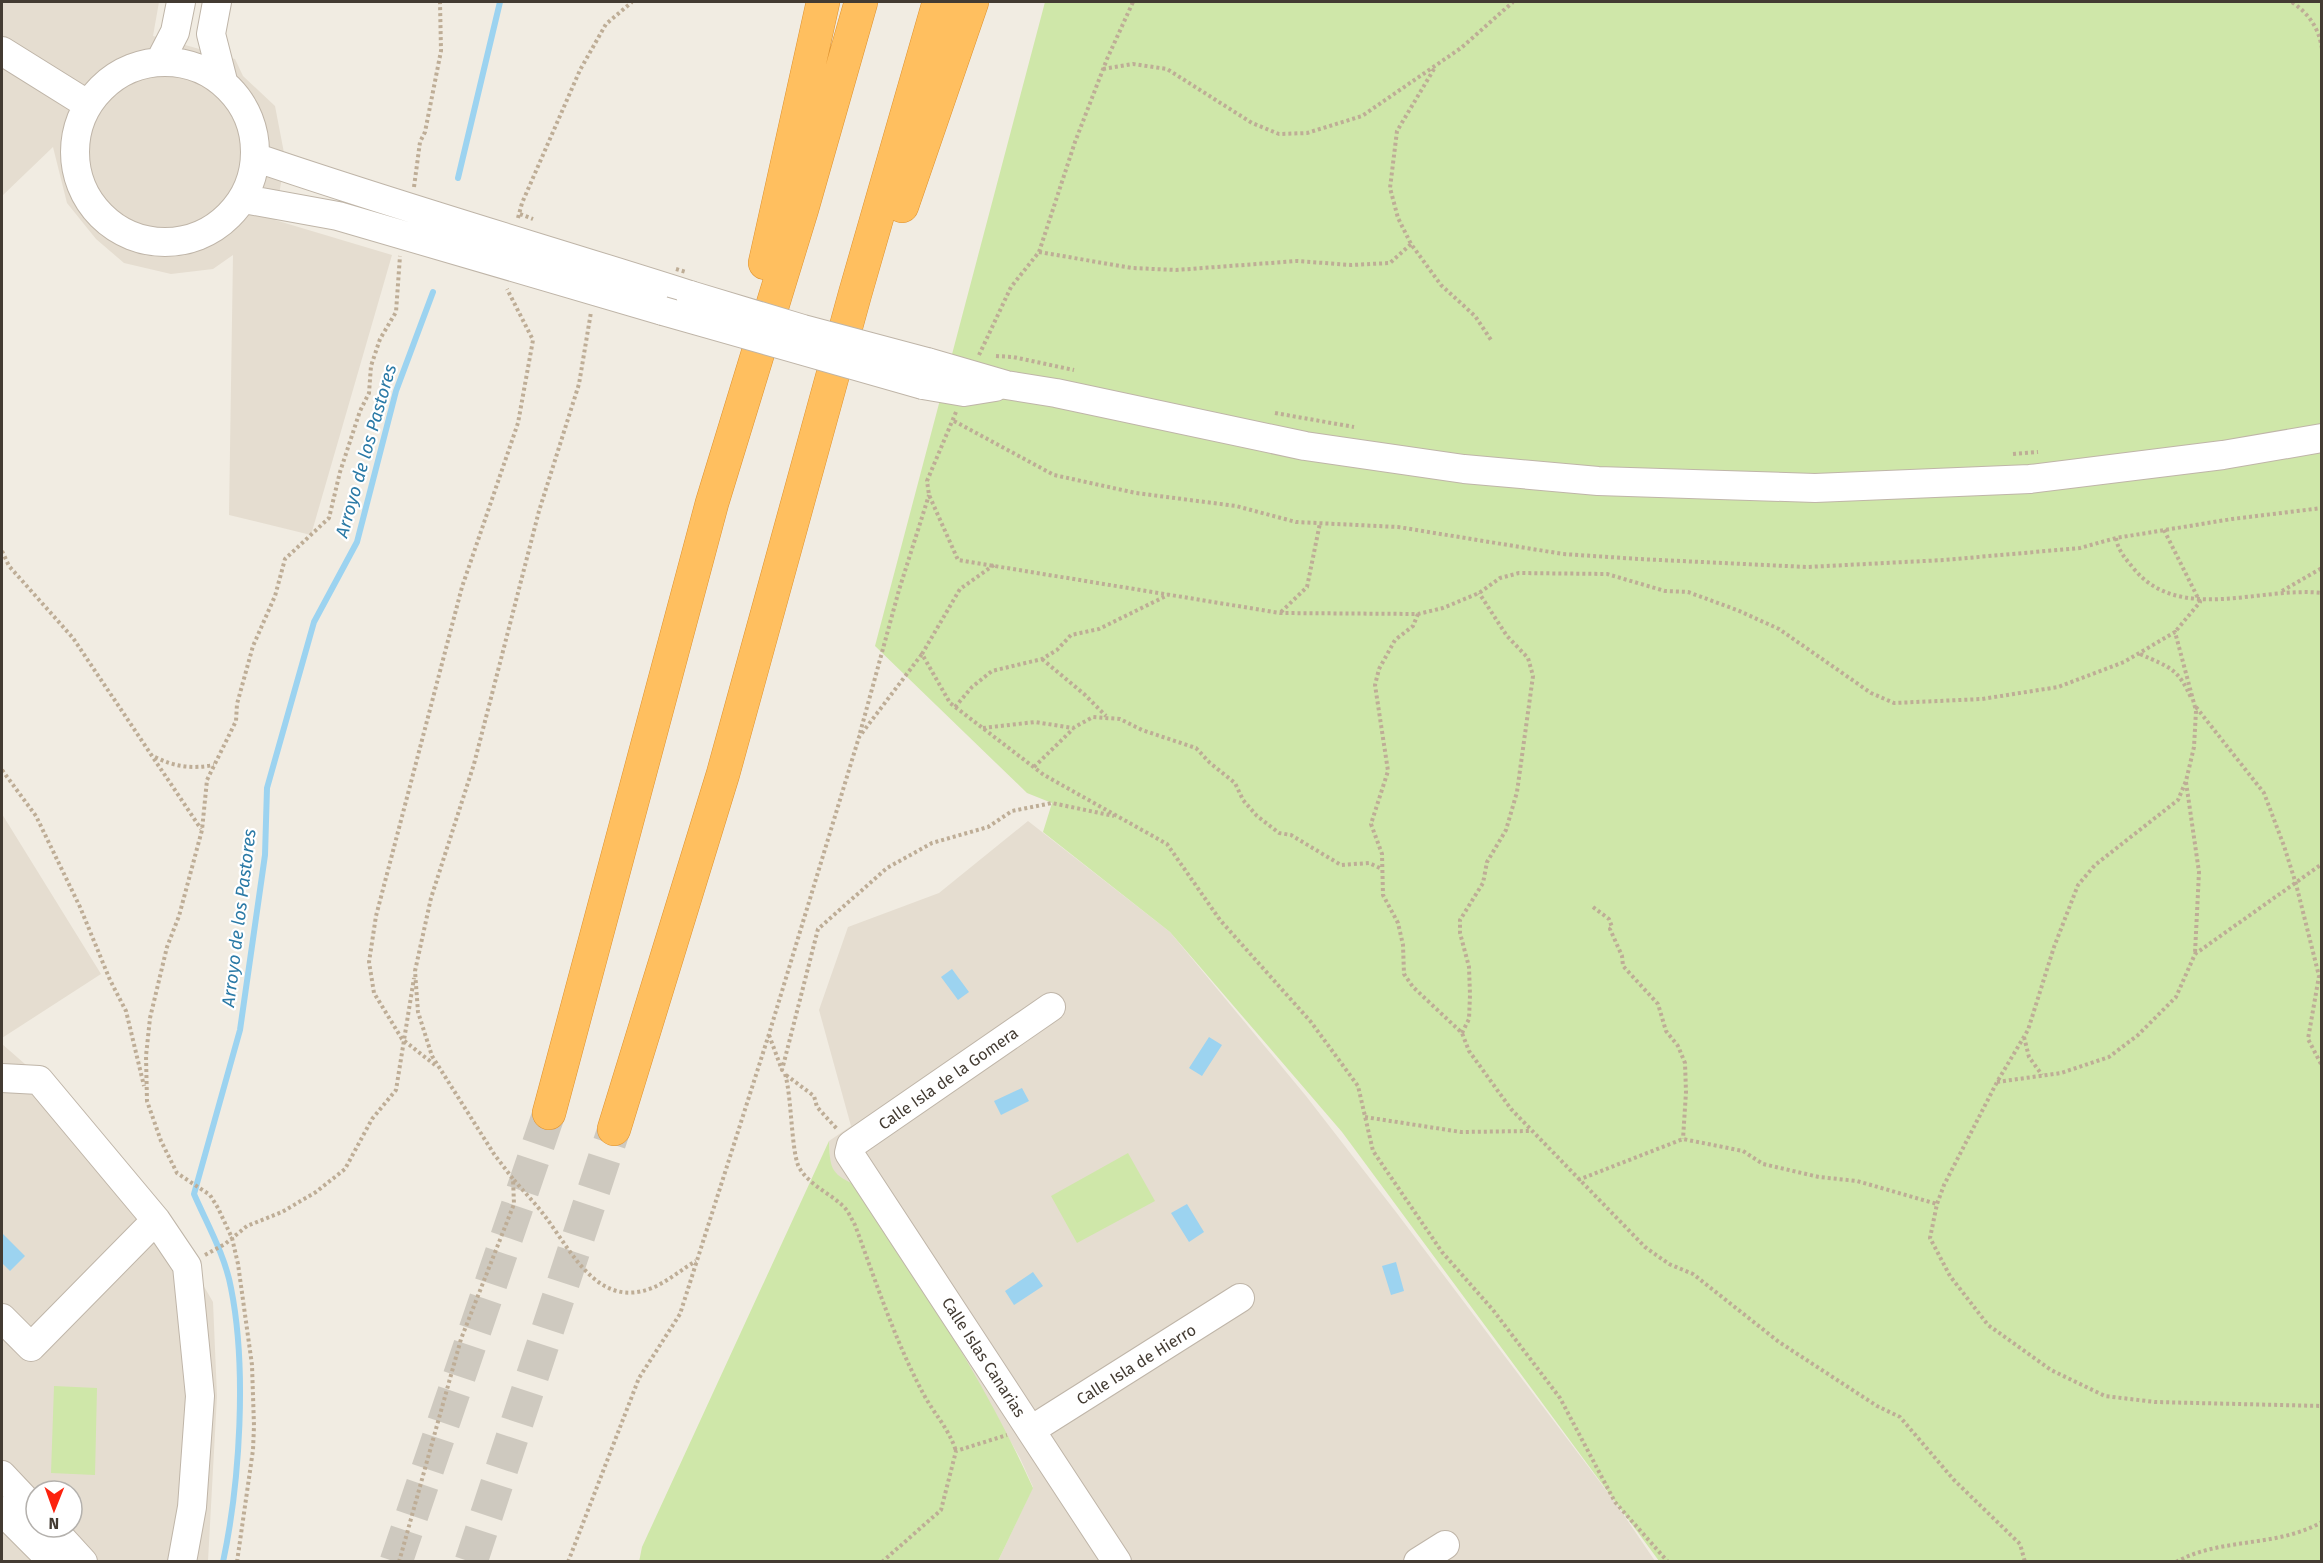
<svg xmlns="http://www.w3.org/2000/svg" width="2323" height="1563" font-family="'Fira Sans',sans-serif">
  <style>
    .residential { fill: #e5ddd0; fill-rule: evenodd }
    .green { fill: #cfe7a9 }
    .water { fill: #9cd3f0 }
    .lines { fill: none; stroke-linecap: round; stroke-linejoin: round }
    .stream { stroke: #9cd3f0; stroke-width: 6 }
    .highway-tunnel { stroke: #cec9bf; stroke-width: 33; stroke-dasharray: 33 16; stroke-linecap: butt }
    .minor-casing { stroke: #bfb5a8; stroke-width: 30 }
    .highway-casing { stroke: #de922f; stroke-width: 34 }
    .path { stroke: #bead96; stroke-width: 4; stroke-dasharray: 3 3; stroke-linecap: butt }
    .minor { stroke: #fff; stroke-width: 28 }
    .highway { stroke: #ffbf5f; stroke-width: 33 }
    .minor-bridge-casing { stroke: #bfb5a8; stroke-width: 30; stroke-linecap: butt }
    .path-bridge { stroke: #bead96; stroke-width: 4; stroke-dasharray: 3 3; stroke-linecap: butt }
    .minor-bridge { stroke: #fff; stroke-width: 28 }
    .labels { text-anchor: middle; stroke-width: 4.5; stroke-linejoin: round; paint-order: stroke }
    .street-label { font-size: 16px; fill: #433b32; stroke: #fff }
    .water-label { font-size: 18px; font-style: italic; fill: #2b7aa6; stroke: #fff }
  </style>
  <rect width="100%" height="100%" fill="#f1ece2"/>
  <path class="residential" d="M2 2H159L153 36 235 59 243 76 275 106 285 158 275 220 392 255 311 535 229 515 233 255 213 269 171 274 124 263 96 239 67 203 53 147 2 196Z
    M2 814 101 974 2 1038Z
    M1028 821 1170 932 1306 1096 1396 1212 1615 1502 1655 1561H998L1033 1487 1020 1458 931 1301 854 1185 838 1178 830 1164 829 1141 851 1126 819 1010 848 927 939 893Z
    M2 1044 87 1118 149 1192 213 1302 217 1396 208 1561H2ZM36 1491H72V1527H36Z"/>
  <path class="green" d="M1045 2H2321V1561H1659L1342 1132 1170 932 1043 832 1052 803 1027 793 875 646Z
    M829 1141C830 1166 830 1174 854 1184 919 1282 985 1381 1033 1488L998 1561 639 1562 642 1547Z
    M1128 1153 1155 1201 1077 1243 1051 1196Z
    M54 1386 97 1388 95 1475 51 1473Z"/>
  <path class="water" d="M952 969 969 992 958 1000 941 977Z
    M1209 1037 1222 1045 1202 1076 1189 1068Z
    M1022 1088 1029 1101 1001 1115 994 1101Z
    M1187 1204 1204 1232 1189 1242 1171 1213Z
    M2 1233 25 1256 10 1271 2 1263Z
    M1396 1262 1404 1291 1391 1295 1382 1266Z
    M1033 1272 1043 1286 1014 1305 1005 1291Z"/>
  <g class="lines">
    <path class="stream" d="M458 178 500 2
      M223 1562C240 1482 247 1368 231 1288 225 1255 207 1224 194 1194L240 1030 265 855 267 788 314 622 357 542 396 391 433 292"/>
    <path class="highway-tunnel" d="M396 1562 549 1113
      M471 1562 614 1129"/>
    <g class="minor-casing">
      <path id="minor" d="M217 2 211 34 223 81
        M2 51 87 104
        M160 61 175 32 181 2
        M75 152a90 90 0 1 1 180 0a90 90 0 1 1-180 0Z
        M257 158C400 207 546 249 690 295
        M244 199 338 216 663 311
        M927 362 1006 385 1056 393 1305 446 1464 469 1598 481 1815 488 2030 479 2223 455 2322 438
        M923 385 964 392 995 387
        M1051 1007 851 1145 849 1153 1117 1562
        M2 1078 39 1080 156 1220 187 1266 200 1396 192 1507 182 1562
        M2 1318 31 1347 156 1220
        M1031 1430 1240 1298
        M2 1475 36 1511
        M2 1511 53 1562
        M51 1527 83 1562
        M1418 1562 1445 1545"/>
    </g>
    <g class="highway-casing">
      <path id="highway" d="M902 206 972 2
        M765 263 823 2
        M549 1113 712 503 802 209 861 2
        M614 1129 723 774 855 294 939 2"/>
    </g>
    <path class="path" d="M2292 2C2309 14 2319 28 2322 49
      M1103 69 1133 64 1167 69 1252 123 1279 134 1307 133 1362 116 1461 48 1513 2
      M1434 69 1397 131 1390 188 1398 218 1411 244 1441 285 1475 316 1491 340
      M414 187 420 142 425 132 441 51 440 2
      M520 214 533 219
      M518 218 522 203 580 70 606 24 632 2
      M1039 252 1132 268 1176 270 1297 261 1351 265 1390 263 1411 244
      M979 355 1011 287 1039 252 1075 142 1107 59 1133 2
      M996 356 1013 357 1074 370
      M956 412 927 481 929 495 958 560 1280 613 1418 614 1443 608 1479 593 1500 578 1519 573 1607 574 1665 591 1688 592 1737 610 1779 629 1871 693 1894 703 1982 699 2058 687 2124 662 2175 632 2196 711 2194 747 2186 781 2178 800 2095 865 2078 885 2054 947 2028 1030 1997 1082 1944 1185 1937 1204 1930 1238 1950 1276 1988 1325 2051 1370 2105 1396 2155 1402 2322 1406
      M1275 413 1354 427
      M954 421 1054 475 1136 493 1236 506 1296 522 1398 527 1563 554 1639 559 1807 567 1944 560 2080 548 2116 538 2232 519 2322 508
      M2013 454 2038 452
      M2164 530 2200 602 2175 632
      M2116 538C2118 551 2126 559 2134 569 2180 624 2260 586 2322 593
      M2 551 9 566 73 638 201 829
      M994 565 960 589 922 654 950 703 1044 775 1167 844 1220 920 1311 1022 1358 1086 1373 1151 1442 1252 1493 1310 1560 1398 1615 1502 1668 1562
      M2282 591 2322 568
      M1281 612 1307 587 1320 523
      M1418 614 1413 626 1395 640 1379 669 1375 685 1388 771 1371 824 1382 854 1383 895 1398 923 1403 945 1404 974 1413 987 1462 1033 1469 1051 1511 1109 1645 1247 1669 1264 1693 1274 1779 1342 1877 1406 1900 1417 1954 1480 2020 1544 2025 1562
      M2140 654C2171 668 2178 668 2192 700
      M1042 659 1084 694 1106 716
      M955 707 972 687 992 671 1042 659 1057 650 1071 635 1099 629 1168 595
      M2196 707 2264 793 2284 846 2296 884 2319 976 2308 1039 2322 1066
      M983 728 1035 722 1073 728 1093 717 1120 719 1142 730 1196 748 1210 763 1235 783 1243 800 1257 816 1279 833 1291 835 1341 865 1369 863 1382 869
      M860 733 899 590 929 495
      M155 757C175 767 192 769 214 765
      M1034 767 1073 729
      M2 770 36 816 80 907 110 980 126 1011 144 1086
      M2186 782 2199 872 2195 953
      M1593 907 1609 919 1612 927 1610 929 1622 956 1623 966 1658 1004 1666 1031 1678 1046 1685 1063 1686 1092 1683 1139
      M1462 1033 1469 1019 1470 995 1469 967 1460 933V920L1483 883 1487 862 1506 830 1517 792 1533 676 1528 658 1507 636 1479 593
      M769 1035 782 1070 818 929 887 868 932 843 988 827 1012 811 1052 803 1114 816
      M2024 1037 2029 1057 2042 1075
      M435 1065 402 1039 374 993 369 962 376 916 462 587 518 423 533 340 507 289
      M785 1074C792 1096 791 1156 800 1169 810 1185 829 1193 842 1205 848 1210 851 1218 855 1225 876 1282 895 1341 924 1395 935 1415 949 1429 956 1451
      M786 1075 814 1096 817 1107 837 1129
      M1997 1082 2061 1073 2109 1057 2138 1035 2176 997 2195 954 2322 864
      M1365 1117 1461 1132 1531 1131
      M514 1180C525 1193 537 1205 547 1219 573 1254 599 1309 652 1288 667 1282 682 1269 696 1261
      M1578 1180 1683 1139 1743 1151 1763 1164 1819 1177 1857 1181 1937 1204
      M2322 1245V1264
      M205 1255 225 1244 247 1226 282 1212 316 1192 345 1169 372 1119 396 1090 414 978
      M237 1562 253 1450 254 1426 252 1365 238 1264 232 1238 218 1208 210 1195 177 1173 161 1141 147 1101 146 1056 150 1018 167 947 179 916 202 830 207 780 236 721 237 704 253 646 275 596 285 559 329 518 340 472 360 411 369 393 371 366 380 339 396 312 400 256
      M399 1562 461 1339 514 1204 513 1179 494 1154 432 1056 418 1012 415 971 431 898 474 764 539 511 579 384 591 312
      M568 1562 639 1378 680 1314 769 1034 859 737 922 654
      M882 1562 941 1510 956 1451 1007 1435
      M2176 1562C2221 1537 2276 1548 2322 1522"/>
    <use href="#minor" class="minor"/>
    <use href="#highway" class="highway"/>
    <g class="minor-bridge-casing">
      <path id="minor-bridge" d="M690 295 803 329 927 362
        M663 311 923 385"/>
    </g>
    <path class="path-bridge" d="M676 269 686 272"/>
    <use href="#minor-bridge" class="minor-bridge"/>
  </g>
  <g class="labels">
    <g class="street-label">
      <text transform="translate(948 1078) rotate(-35)" y="6">Calle Isla de la Gomera</text>
      <text transform="translate(984 1357) rotate(57)" y="6">Calle Islas Canarias</text>
      <text transform="translate(1136 1364) rotate(-32)" y="6">Calle Isla de Hierro</text>
    </g>
    <g class="water-label">
      <text transform="translate(366 451) rotate(-74)" y="6">Arroyo de los Pastores</text>
      <text transform="translate(239 918) rotate(-83)" y="6">Arroyo de los Pastores</text>
    </g>
  </g>
  <rect width="2323" height="1563" fill="none" stroke="#433b32" stroke-width="6"/>
  <g transform="translate(54 1509) rotate(181)"><circle r="28" fill="#ffffff" stroke="#b4b1ad" stroke-width="1.5"/>
  <path d="M0-4.5L10 22L0 15L-10 22Z" fill="#fc220e"/>
  <text y="-9" font-size="16" font-weight="bold" text-anchor="middle" fill="#433b32">N</text>
  </g>
</svg>
